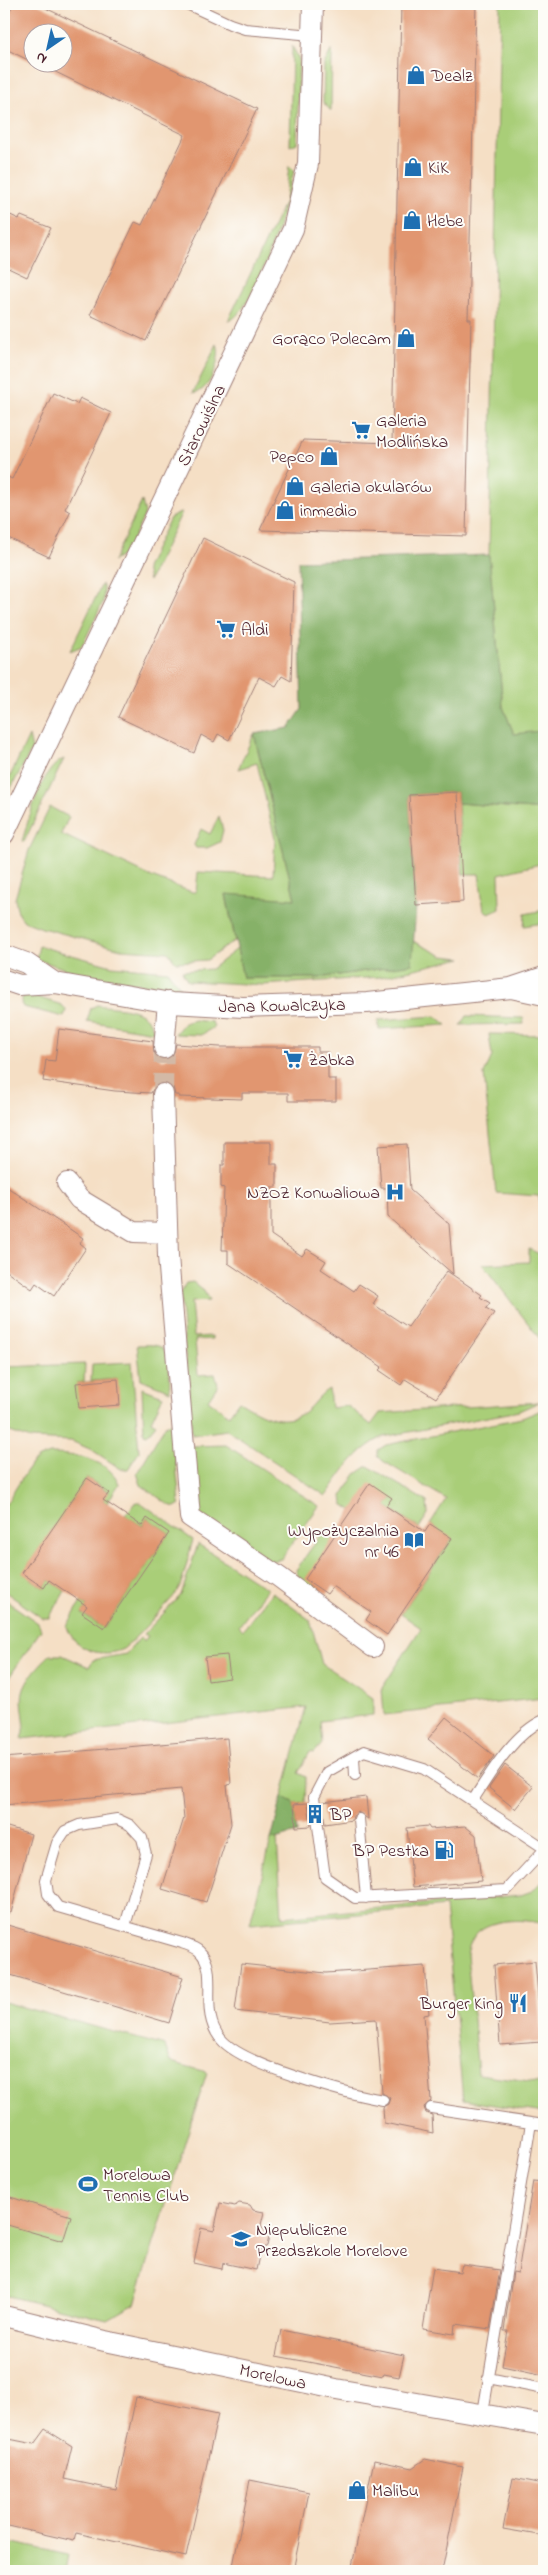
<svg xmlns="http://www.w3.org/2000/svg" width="548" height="2575" font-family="'Indie Flower',sans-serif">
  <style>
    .green { fill: #a9ce78; stroke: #7a7652 }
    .forest { fill: #86b168; stroke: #68684a }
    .building { fill: #e1966f }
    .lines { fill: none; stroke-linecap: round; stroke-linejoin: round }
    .minor-tunnel { stroke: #d3b9a6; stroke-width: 20; stroke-dasharray: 20 10; stroke-linecap: butt }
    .service-casing { stroke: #a07f78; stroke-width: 12 }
    .minor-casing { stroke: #a07f78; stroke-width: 22 }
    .service { stroke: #fff; stroke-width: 10 }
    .minor { stroke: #fff; stroke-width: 20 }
    .labels { text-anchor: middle; stroke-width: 4; stroke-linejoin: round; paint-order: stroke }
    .poi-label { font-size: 18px; fill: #4a1f2b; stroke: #fdfcf7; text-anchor: start }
    .street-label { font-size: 18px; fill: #4a1f2b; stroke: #fdfcf7 }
  </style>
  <rect width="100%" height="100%" fill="#fdfcf7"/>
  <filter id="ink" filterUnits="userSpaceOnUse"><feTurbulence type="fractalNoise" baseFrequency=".02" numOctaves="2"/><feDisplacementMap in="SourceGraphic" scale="10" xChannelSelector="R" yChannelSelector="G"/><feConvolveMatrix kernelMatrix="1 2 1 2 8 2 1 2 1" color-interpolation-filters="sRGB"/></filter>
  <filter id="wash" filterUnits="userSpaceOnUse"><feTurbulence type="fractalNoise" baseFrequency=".0096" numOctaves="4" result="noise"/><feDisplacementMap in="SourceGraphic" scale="20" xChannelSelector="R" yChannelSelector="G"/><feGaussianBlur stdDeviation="1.12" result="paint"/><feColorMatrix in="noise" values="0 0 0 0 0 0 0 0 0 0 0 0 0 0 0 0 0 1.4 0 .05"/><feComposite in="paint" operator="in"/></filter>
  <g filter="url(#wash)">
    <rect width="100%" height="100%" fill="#f5dfc5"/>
    <path class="green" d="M500 4H544V766H540L537 750 540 732 514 734 503 707 489 555Z
      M292 46 299 59 297 143 290 146Z
      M332 49 331 111 323 102 324 64Z
      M289 166 294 170C288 199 255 314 228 321L285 201Z
      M217 344C222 355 213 380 204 388 201 391 197 392 193 393Z
      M142 501 145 514 126 553 113 561Z
      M182 512 149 581 146 568 170 518Z
      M102 584 104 591 103 602 82 646 70 651Z
      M254 734 295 899 226 895 235 940 207 960 176 962 168 952 121 949 42 928 24 921 18 913 15 899 29 850 50 807 69 817 61 834 154 878 192 892H196L198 872 273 876 275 839 257 763 238 769Z
      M29 736 32 749 4 801V789Z
      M64 759 24 842 22 841C29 820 41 767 64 759Z
      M458 803 544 810V863L499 874 500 909 489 914 484 911 479 874H463Z
      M219 816 223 830 220 842 207 848H196L194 845 201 829 210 834Z
      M544 910V923L524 926 525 914Z
      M413 941 443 956 462 958 381 977 263 985 188 981 182 971 211 969 237 949 243 978H319L411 964Z
      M39 946 112 966 168 971 182 990 83 975 36 959Z
      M24 993 62 1005 66 1010 64 1017 23 1007 21 1003Z
      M97 1005C120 1009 147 1005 154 1032L87 1021 91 1008Z
      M436 1016 447 1025 379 1029 378 1020Z
      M467 1016 523 1018 524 1024 461 1025Z
      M194 1020 212 1022 214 1027 201 1035 175 1034 184 1023Z
      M489 1034 544 1035V1232L539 1196 496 1193 484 1074 492 1056Z
      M529 1249 544 1256V1344L482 1264 529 1262Z
      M193 1282 204 1291 209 1301 191 1302 194 1337 212 1336V1339L195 1340 198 1375 215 1374 218 1385 208 1400 229 1415 239 1401C262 1415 286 1430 309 1408 316 1401 320 1394 329 1389L331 1408 348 1406 371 1425 380 1413 539 1402 519 1411 383 1437C355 1451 344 1471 326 1496L227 1430 192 1435 180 1293 186 1283Z
      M137 1345C144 1345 152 1344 158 1346 172 1350 169 1380 170 1391L141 1379Z
      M132 1362 139 1452 128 1469H121L92 1450 71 1441 31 1439 4 1430V1367L85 1364 84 1382 76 1383 118 1379 91 1381 92 1364Z
      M142 1388 163 1396 151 1421 156 1424 147 1435 144 1434Z
      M544 1409V1698L384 1715 382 1688 421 1628 401 1614 452 1539 430 1524 446 1499 383 1461 378 1456V1450L386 1445 522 1418Z
      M166 1424H172L180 1504 175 1507 169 1505 141 1485 137 1473Z
      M226 1445 319 1506 281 1559 270 1561 201 1515 197 1507 192 1446Z
      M50 1454C73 1454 110 1459 119 1484L107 1503 103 1500 109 1492 87 1478 23 1573 44 1588 49 1580 65 1591 49 1618H42L4 1591V1507L31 1464 39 1458Z
      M368 1466 427 1502 428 1514 419 1528 386 1506 392 1498 352 1510 343 1504 342 1496 356 1474Z
      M136 1502H140L193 1540C188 1556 185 1575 178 1591 175 1596 127 1647 123 1649 102 1659 73 1650 67 1626L81 1602 87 1606 82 1614 104 1628 169 1533 147 1518 142 1526 125 1515Z
      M322 1533 332 1539 321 1590C307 1587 300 1584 296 1570Z
      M198 1544 267 1589 239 1626 243 1630 272 1592 310 1620 322 1664 373 1698V1715L320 1721 322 1744 314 1753 310 1752 298 1773 306 1777 305 1803 294 1804 282 1797 306 1707 22 1739C29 1722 18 1704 24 1689 29 1676 40 1664 50 1655H62L89 1667 93 1660 126 1654 140 1638 144 1641 148 1636 144 1634 181 1595Z
      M4 1599 38 1623 41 1630 4 1685Z
      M277 1838 282 1917 521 1895 532 1891 544 1879V1924C526 1919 496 1918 480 1930 472 1936 469 1946 467 1954L478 2074 544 2083V2113L463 2100 445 1906 250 1924 271 1840Z
      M4 2002 165 2046 171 2062 207 2072 135 2304 107 2320 4 2295Z
      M4 2541 69 2555 66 2571H4Z"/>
    <path class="forest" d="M489 555 503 707 514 734 540 731 537 750 540 766H544V810L458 803 457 792 409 795 416 905 412 964 319 978H243L226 894 295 899 254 734 289 728 302 709 298 561Z
      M282 1797 294 1804 297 1833 271 1840Z"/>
    <g id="blocks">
      <path class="building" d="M13 4H37L257 109 146 341 90 315 135 222 142 225 185 135 35 62H62V32H32V62L4 48V24Z
        M401 4H476L468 319H471L466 536 260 530 303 440 392 443Z
        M4 212 19 219 21 216 51 228 27 277 4 266Z
        M53 393 77 404 80 398 111 413 65 509 70 512 49 557 4 536V475L12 479Z
        M203 538 294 582 291 681 282 676 276 686 259 677 229 740 218 734 214 742 201 735 194 753 118 717Z
        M457 792 463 902 416 905 409 795Z
        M59 1029 153 1041 154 1053 163 1060 173 1055 176 1044 220 1047H318V1052H328V1079H336V1101H288V1093H242V1099L179 1097V1095H175L173 1087 163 1082 156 1084 151 1093 115 1091 43 1081 46 1060 55 1061Z
        M224 1142H271V1164H277V1187H271V1235L302 1256 307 1249 326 1261 321 1269 354 1291 359 1284 378 1296 373 1304 408 1327 447 1271 482 1295 480 1297 490 1303 486 1308 494 1313 436 1398 405 1379 401 1385 379 1370 382 1367 228 1263V1250H222L224 1188 221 1187V1165H224Z
        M407 1144 410 1190 449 1224 453 1274 388 1217 387 1188H381L378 1146Z
        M4 1185 83 1238 80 1243 86 1248 54 1296 36 1283 32 1289 4 1269Z
        M118 1379 120 1405 79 1408 76 1383Z
        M87 1478 109 1493 103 1500 142 1526 147 1518 169 1533 104 1628 82 1613 87 1606 49 1580 44 1588 22 1573Z
        M370 1483 392 1498 386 1506 425 1532 430 1524 452 1538 387 1635 366 1620 371 1612 333 1586 327 1594 305 1579Z
        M227 1655 230 1678 208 1681 205 1657Z
        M446 1717 494 1756 478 1779 428 1739Z
        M227 1738 231 1784 227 1785 231 1824 206 1902 162 1889 184 1818 181 1789 4 1805V1758Z
        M505 1765 533 1787 515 1809 489 1788Z
        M366 1797 368 1819 358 1812 353 1816 352 1820 325 1824 322 1802Z
        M308 1803 311 1826 296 1827 294 1804Z
        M4 1826 31 1834 11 1913 4 1912Z
        M428 1826 430 1829 465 1826 476 1835 481 1881 413 1887 407 1828Z
        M4 1924 183 1977 169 2023 4 1973Z
        M535 1961 542 2042 500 2045 494 1965Z
        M241 1964 326 1973 425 1966 429 2014 424 2015 431 2101 424 2107 426 2113 432 2115 433 2133 384 2123 383 2107 388 2104 390 2098 382 2093 376 2019 330 2022 235 2011Z
        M533 2181 544 2182V2375L502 2366 508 2331H504L513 2272 518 2273Z
        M4 2195 71 2216 63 2241 4 2224Z
        M220 2203 235 2206 239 2203 250 2205 253 2210 264 2212 261 2225 269 2237 267 2246 260 2251 256 2270 223 2263 222 2269 194 2263 201 2228 214 2231Z
        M462 2265 500 2270 490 2329 455 2324 454 2334 423 2329 433 2268 460 2272Z
        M281 2330 404 2355 399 2377 384 2374 383 2376 276 2356Z
        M136 2397 218 2414 186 2557 76 2533 74 2541 4 2525V2438L34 2444 45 2429 72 2446 64 2479 116 2490Z
        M425 2459 463 2467 442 2571H351L374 2460 412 2468Z
        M513 2478 544 2484V2536L503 2529Z
        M250 2480 309 2492 293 2571H232Z"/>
    </g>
  </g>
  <g filter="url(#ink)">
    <use href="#blocks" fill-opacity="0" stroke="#a07f78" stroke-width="1"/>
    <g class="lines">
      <path class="minor-tunnel" d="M163 1094 164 1048"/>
      <g class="service-casing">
        <path id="service" d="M187 4 230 24 245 29 312 35
          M354 1757 355 1775
          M473 1800C490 1774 514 1733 544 1720
          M359 1819 366 1898
          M544 1848 424 1769 364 1751 327 1772 314 1797 325 1877 355 1898 507 1890 544 1850
          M125 1926 146 1854 142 1838 130 1825 117 1819 79 1825 65 1831 57 1843 46 1880 48 1894 58 1907 182 1943C187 1945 195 1947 199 1951 221 1971 197 2011 221 2039 242 2065 348 2094 383 2100
          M431 2108 544 2125
          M488 2378 544 2389
          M483 2413 531 2123"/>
      </g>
      <g class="minor-casing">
        <path id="minor" d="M4 834 293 229 308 164 313 4
          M4 955 26 963 55 983
          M4 980 19 985 55 983 171 1003 243 1007 367 1003 511 988 544 977
          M511 988 544 995
          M164 1048 168 1002
          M163 1094 168 1256 190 1517 279 1577 373 1647
          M67 1183 79 1199 134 1232 167 1233
          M4 2316 105 2341 336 2389 544 2425"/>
      </g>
      <use href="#service" class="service"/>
      <use href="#minor" class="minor"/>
    </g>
  </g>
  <defs>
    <g id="shop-bare" transform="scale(1.5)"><path d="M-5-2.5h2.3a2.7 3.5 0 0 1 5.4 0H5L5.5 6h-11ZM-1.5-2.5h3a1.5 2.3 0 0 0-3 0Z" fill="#1f6fb2" stroke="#fdfcf7" stroke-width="2.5" paint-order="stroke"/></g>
    <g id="supermarket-bare" transform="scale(1.5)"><path d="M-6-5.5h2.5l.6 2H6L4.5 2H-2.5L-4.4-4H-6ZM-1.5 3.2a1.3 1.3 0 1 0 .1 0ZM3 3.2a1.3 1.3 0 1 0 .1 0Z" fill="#1f6fb2" stroke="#fdfcf7" stroke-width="2.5" paint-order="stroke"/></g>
    <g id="hospital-bare" transform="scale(1.5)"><path d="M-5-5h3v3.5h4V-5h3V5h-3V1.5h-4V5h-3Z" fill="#1f6fb2" stroke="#fdfcf7" stroke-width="2.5" paint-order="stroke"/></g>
    <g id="library-bare" transform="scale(1.5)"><path d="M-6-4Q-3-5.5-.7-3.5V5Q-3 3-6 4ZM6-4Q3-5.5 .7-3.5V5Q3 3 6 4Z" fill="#1f6fb2" stroke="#fdfcf7" stroke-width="2.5" paint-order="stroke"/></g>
    <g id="building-bare" transform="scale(1.5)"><path d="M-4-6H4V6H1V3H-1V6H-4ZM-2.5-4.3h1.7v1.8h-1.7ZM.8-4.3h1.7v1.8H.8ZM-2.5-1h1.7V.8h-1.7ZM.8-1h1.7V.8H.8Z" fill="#1f6fb2" stroke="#fdfcf7" stroke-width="2.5" paint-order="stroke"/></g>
    <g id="fuel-bare" transform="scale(1.5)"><path d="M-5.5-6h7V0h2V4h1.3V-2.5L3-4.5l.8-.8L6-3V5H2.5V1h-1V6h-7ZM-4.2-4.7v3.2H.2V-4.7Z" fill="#1f6fb2" stroke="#fdfcf7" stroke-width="2.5" paint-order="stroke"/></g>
    <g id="restaurant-bare" transform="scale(1.5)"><path d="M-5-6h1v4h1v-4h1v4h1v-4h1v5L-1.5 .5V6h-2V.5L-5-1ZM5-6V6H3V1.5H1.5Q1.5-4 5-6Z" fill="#1f6fb2" stroke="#fdfcf7" stroke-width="2.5" paint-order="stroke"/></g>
    <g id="stadium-bare" transform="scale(1.5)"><path d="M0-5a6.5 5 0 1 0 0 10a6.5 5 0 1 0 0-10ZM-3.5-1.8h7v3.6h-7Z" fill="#1f6fb2" stroke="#fdfcf7" stroke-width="2.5" paint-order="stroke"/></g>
    <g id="school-bare" transform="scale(1.5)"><path d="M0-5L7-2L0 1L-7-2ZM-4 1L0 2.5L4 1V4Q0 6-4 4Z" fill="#1f6fb2" stroke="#fdfcf7" stroke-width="2.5" paint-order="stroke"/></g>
  </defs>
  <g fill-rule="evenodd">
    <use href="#shop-bare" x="416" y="75"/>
    <use href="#shop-bare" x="413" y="167"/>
    <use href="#shop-bare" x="412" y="220"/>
    <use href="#shop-bare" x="406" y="338"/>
    <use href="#supermarket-bare" x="361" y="430"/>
    <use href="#shop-bare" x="329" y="456"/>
    <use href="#shop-bare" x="295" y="486"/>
    <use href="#shop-bare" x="285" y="510"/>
    <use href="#supermarket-bare" x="226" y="629"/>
    <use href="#supermarket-bare" x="293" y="1059"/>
    <use href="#hospital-bare" x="395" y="1192"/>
    <use href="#library-bare" x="414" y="1540"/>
    <use href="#building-bare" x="315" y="1814"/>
    <use href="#fuel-bare" x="444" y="1850"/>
    <use href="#restaurant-bare" x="518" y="2003"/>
    <use href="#stadium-bare" x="88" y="2184"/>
    <use href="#school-bare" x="241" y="2239"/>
    <use href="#shop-bare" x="357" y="2490"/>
  </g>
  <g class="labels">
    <g class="poi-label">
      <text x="431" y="81">Dealz</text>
      <text x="428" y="173">KiK</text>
      <text x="427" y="226">Hebe</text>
      <text x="391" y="344" text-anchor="end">Gorąco Polecam</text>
      <text x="376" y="426">Galeria<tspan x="376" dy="21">Modlińska</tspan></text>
      <text x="314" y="462" text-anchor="end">Pepco</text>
      <text x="310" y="492">Galeria okularów</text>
      <text x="300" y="516">inmedio</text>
      <text x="241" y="635">Aldi</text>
      <text x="308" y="1065">Żabka</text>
      <text x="380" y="1198" text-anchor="end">NZOZ Konwaliowa</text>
      <text x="399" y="1536" text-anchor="end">Wypożyczalnia<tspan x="399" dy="21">nr 46</tspan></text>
      <text x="330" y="1820">BP</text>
      <text x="429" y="1856" text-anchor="end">BP Pestka</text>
      <text x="503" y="2009" text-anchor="end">Burger King</text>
      <text x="103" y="2180">Morelowa<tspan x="103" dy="21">Tennis Club</tspan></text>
      <text x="256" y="2235">Niepubliczne<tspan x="256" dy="21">Przedszkole Morelove</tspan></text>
      <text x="372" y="2496">Malibu</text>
    </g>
    <g class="street-label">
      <text transform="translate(201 425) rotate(-64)" y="6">Starowiślna</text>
      <text transform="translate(282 1005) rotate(-1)" y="6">Jana Kowalczyka</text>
      <text transform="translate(273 2376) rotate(12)" y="6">Morelowa</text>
    </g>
  </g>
  <rect width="548" height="2575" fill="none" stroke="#fdfcf7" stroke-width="20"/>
  <g transform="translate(48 48) rotate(214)"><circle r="24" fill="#fdfcf7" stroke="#b5a4a5"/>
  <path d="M0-4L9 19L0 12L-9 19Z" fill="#1f6fb2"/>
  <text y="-8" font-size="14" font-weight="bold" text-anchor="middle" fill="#4a1f2b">N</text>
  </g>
</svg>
